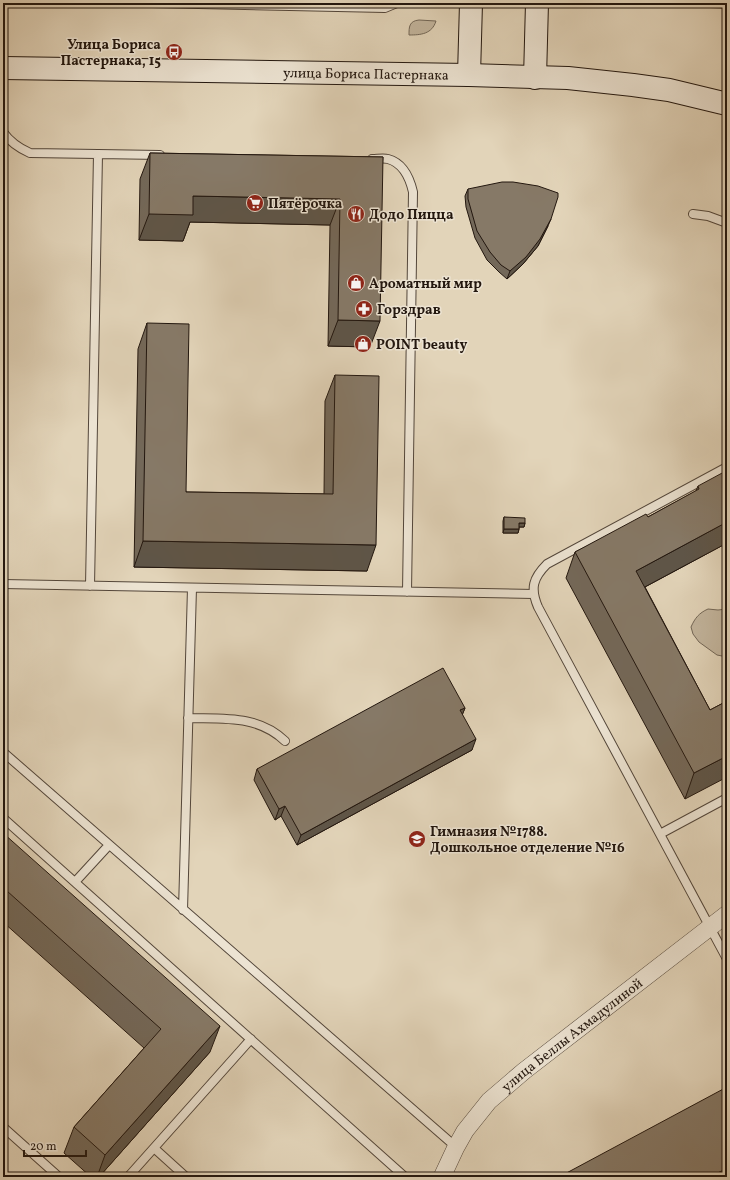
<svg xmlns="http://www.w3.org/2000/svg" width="730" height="1180" font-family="Vollkorn,serif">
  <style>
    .green { fill: #c2b49c; stroke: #726656 }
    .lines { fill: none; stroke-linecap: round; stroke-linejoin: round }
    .lane-casing { stroke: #53463a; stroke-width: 10 }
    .street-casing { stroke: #53463a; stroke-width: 18 }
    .secondary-casing { stroke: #23170f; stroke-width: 24 }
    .lane { stroke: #ece3d2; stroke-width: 8 }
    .street { stroke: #ece3d2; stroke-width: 17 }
    .secondary { stroke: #ece3d2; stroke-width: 22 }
    .wall { fill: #736859; stroke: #23170f }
    .shaded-wall { fill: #5e5548; stroke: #23170f }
    .building { fill: #867967; stroke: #23170f }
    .labels { text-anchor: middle; stroke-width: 3; stroke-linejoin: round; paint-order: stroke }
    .poi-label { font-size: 14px; font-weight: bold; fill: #23170f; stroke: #ece3d2; text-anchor: start }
    .street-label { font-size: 14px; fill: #23170f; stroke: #ece3d2 }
  </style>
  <rect width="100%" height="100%" fill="#e2d4b9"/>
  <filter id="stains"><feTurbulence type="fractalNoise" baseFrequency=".005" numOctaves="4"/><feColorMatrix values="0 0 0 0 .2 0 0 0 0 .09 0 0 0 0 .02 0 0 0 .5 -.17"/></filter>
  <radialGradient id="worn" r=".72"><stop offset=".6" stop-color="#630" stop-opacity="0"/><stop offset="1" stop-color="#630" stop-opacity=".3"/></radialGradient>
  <path class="green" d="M419 20 436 21C432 34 421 35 409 35 409 27 409 21 419 20Z
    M708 609 718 610 727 609V656H722L717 655 699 642 693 634 691 627C695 618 699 613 708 609Z"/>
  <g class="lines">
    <g class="lane-casing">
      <path id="lane" d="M152 3 385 8 397 3
        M3 132C10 142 19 148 30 153L98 154
        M372 159C377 159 384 158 388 159 403 163 410 179 413 192L407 592
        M693 214 708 216 727 223
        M727 467 547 564C533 578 530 588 538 607L727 959
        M3 584 534 594
        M90 586 98 154 160 155
        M188 718C224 719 258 715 285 741
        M3 752 456 1147
        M3 818 405 1177
        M660 834 727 798
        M75 882 109 845
        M183 910 192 588
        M3 1127 59 1177
        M154 1148 186 1177
        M128 1177 251 1039"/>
    </g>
    <g class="street-casing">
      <g id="street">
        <path id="s1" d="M442 1177 456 1147 465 1131 489 1101 524 1071 727 914"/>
      </g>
    </g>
    <g class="secondary-casing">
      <g id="secondary">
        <path id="s2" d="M3 68 469 75 568 78 633 85 669 90 727 104"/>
        <path d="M469 75 471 3"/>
        <path d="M535 78 537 3"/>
      </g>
    </g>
    <use href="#lane" class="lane"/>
    <use href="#street" class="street"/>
    <use href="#secondary" class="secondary"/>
  </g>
  <path class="wall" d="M150 153 383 157 370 347 328 346 330 225 190 222 183 241 139 240 140 179Z
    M468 189 548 226 538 246 523 264 507 279 499 272 487 260 475 238 466 207 465 196Z
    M147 323 186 492 324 494 325 401 335 375 367 571 134 567 138 349Z
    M698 486 727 543 645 587 710 710 727 701 685 799 566 578 575 552 648 517 696 491Z
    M504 517 525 523 524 527H519V529L518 533H503V521Z
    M465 708 462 715 472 750 297 845 281 816 275 820 254 780 257 769Z
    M3 833 210 1052 99 1177H91L64 1153 74 1127 144 1048 3 922Z"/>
  <path class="shaded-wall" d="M659 3H727V8L658 6Z
    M193 196 340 199 330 225 190 222 183 241 139 240 149 214Z
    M551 219 548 226 538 246 523 264 507 279 510 271Z
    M338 320 380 321 370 347 328 346Z
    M727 522V543L626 597 636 571Z
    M519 523H525L524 527H518Z
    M504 529H519L518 533H503Z
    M143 541 376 545 367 571 134 567Z
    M465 708 461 718 460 710Z
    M476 739 472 750 297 845 301 835Z
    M727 756V777L685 799 694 773Z
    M285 806 281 816 275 820 279 809Z
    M7 891 3 902V896Z
    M220 1026 210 1052 99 1177H97L105 1155Z
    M727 1168V1177H710Z"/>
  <path class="building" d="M150 153 383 157 380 321 338 320 340 199 193 196V215L149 214Z
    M502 182H513L538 186 558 193V197L551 219 540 239 526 257 510 271 501 265 490 252 477 231 468 199V189Z
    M147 323 189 324 186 492 333 494 335 375 379 376 376 545 143 541Z
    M724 472 727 478V522L636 571 710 710 727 701V756L694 773 575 552 646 514 648 517 699 489 698 486Z
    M504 517 525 518V523H519V529H504Z
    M443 668 465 708 460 710 476 739 301 835 285 806 279 809 257 769Z
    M3 833 220 1026 105 1155 74 1127 161 1029 7 891 3 896Z
    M727 1087V1168L710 1177H559Z"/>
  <defs>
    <g id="bus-disc" transform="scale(0.9)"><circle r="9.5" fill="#8f2418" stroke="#ece3d2"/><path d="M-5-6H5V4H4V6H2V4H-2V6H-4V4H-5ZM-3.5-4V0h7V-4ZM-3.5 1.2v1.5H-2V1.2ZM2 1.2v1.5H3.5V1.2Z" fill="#fff"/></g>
    <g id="supermarket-disc" transform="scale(0.9)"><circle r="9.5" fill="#8f2418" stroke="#ece3d2"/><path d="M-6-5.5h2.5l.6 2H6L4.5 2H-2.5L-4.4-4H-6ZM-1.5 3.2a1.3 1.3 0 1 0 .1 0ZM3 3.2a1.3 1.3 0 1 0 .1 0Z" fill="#fff"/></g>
    <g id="restaurant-disc" transform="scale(0.9)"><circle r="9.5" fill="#8f2418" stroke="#ece3d2"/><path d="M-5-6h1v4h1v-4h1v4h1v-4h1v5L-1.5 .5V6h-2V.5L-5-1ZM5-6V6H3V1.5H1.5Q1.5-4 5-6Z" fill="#fff"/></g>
    <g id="shop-disc" transform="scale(0.9)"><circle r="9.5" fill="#8f2418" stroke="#ece3d2"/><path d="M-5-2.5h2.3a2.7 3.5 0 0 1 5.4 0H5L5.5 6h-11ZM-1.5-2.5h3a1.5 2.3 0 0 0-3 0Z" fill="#fff"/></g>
    <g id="pharmacy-disc" transform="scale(0.9)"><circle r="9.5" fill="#8f2418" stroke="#ece3d2"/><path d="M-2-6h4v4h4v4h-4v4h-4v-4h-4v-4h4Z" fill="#fff"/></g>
    <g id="school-disc" transform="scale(0.9)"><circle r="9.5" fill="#8f2418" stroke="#ece3d2"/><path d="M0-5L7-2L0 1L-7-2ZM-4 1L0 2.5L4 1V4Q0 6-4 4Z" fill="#fff"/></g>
  </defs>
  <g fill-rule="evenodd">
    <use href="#bus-disc" x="174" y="52"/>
    <use href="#supermarket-disc" x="255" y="203"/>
    <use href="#restaurant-disc" x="356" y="214"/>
    <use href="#shop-disc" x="356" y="283"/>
    <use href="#pharmacy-disc" x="364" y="309"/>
    <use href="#shop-disc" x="363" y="344"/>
    <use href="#school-disc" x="417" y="839"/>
  </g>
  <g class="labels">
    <g class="poi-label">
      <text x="161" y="49" text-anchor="end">Улица Бориса<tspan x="161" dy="16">Пастернака, 15</tspan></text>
      <text x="268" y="208">Пятёрочка</text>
      <text x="369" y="219">Додо Пицца</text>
      <text x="369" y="288">Ароматный мир</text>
      <text x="377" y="314">Горздрав</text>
      <text x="376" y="349">POINT beauty</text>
      <text x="430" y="836">Гимназия №1788.<tspan x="430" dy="16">Дошкольное отделение №16</tspan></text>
    </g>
    <g class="street-label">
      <text dy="5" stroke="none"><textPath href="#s2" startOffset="363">улица Бориса Пастернака</textPath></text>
      <text dy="5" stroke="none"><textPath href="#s1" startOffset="196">улица Беллы Ахмадулиной</textPath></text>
    </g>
  </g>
  <rect width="730" height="1180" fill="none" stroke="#e2d4b9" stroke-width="16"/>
  <rect x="4" y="4" width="722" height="1172" fill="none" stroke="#23170f" stroke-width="2"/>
  <rect x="8" y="8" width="714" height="1164" fill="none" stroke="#23170f"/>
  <path d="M24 1150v6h62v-6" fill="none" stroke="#23170f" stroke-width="2"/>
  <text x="30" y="1150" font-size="12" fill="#23170f" stroke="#ece3d2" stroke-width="3" paint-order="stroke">20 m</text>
  <rect width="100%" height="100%" filter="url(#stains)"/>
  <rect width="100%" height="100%" fill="url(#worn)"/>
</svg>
